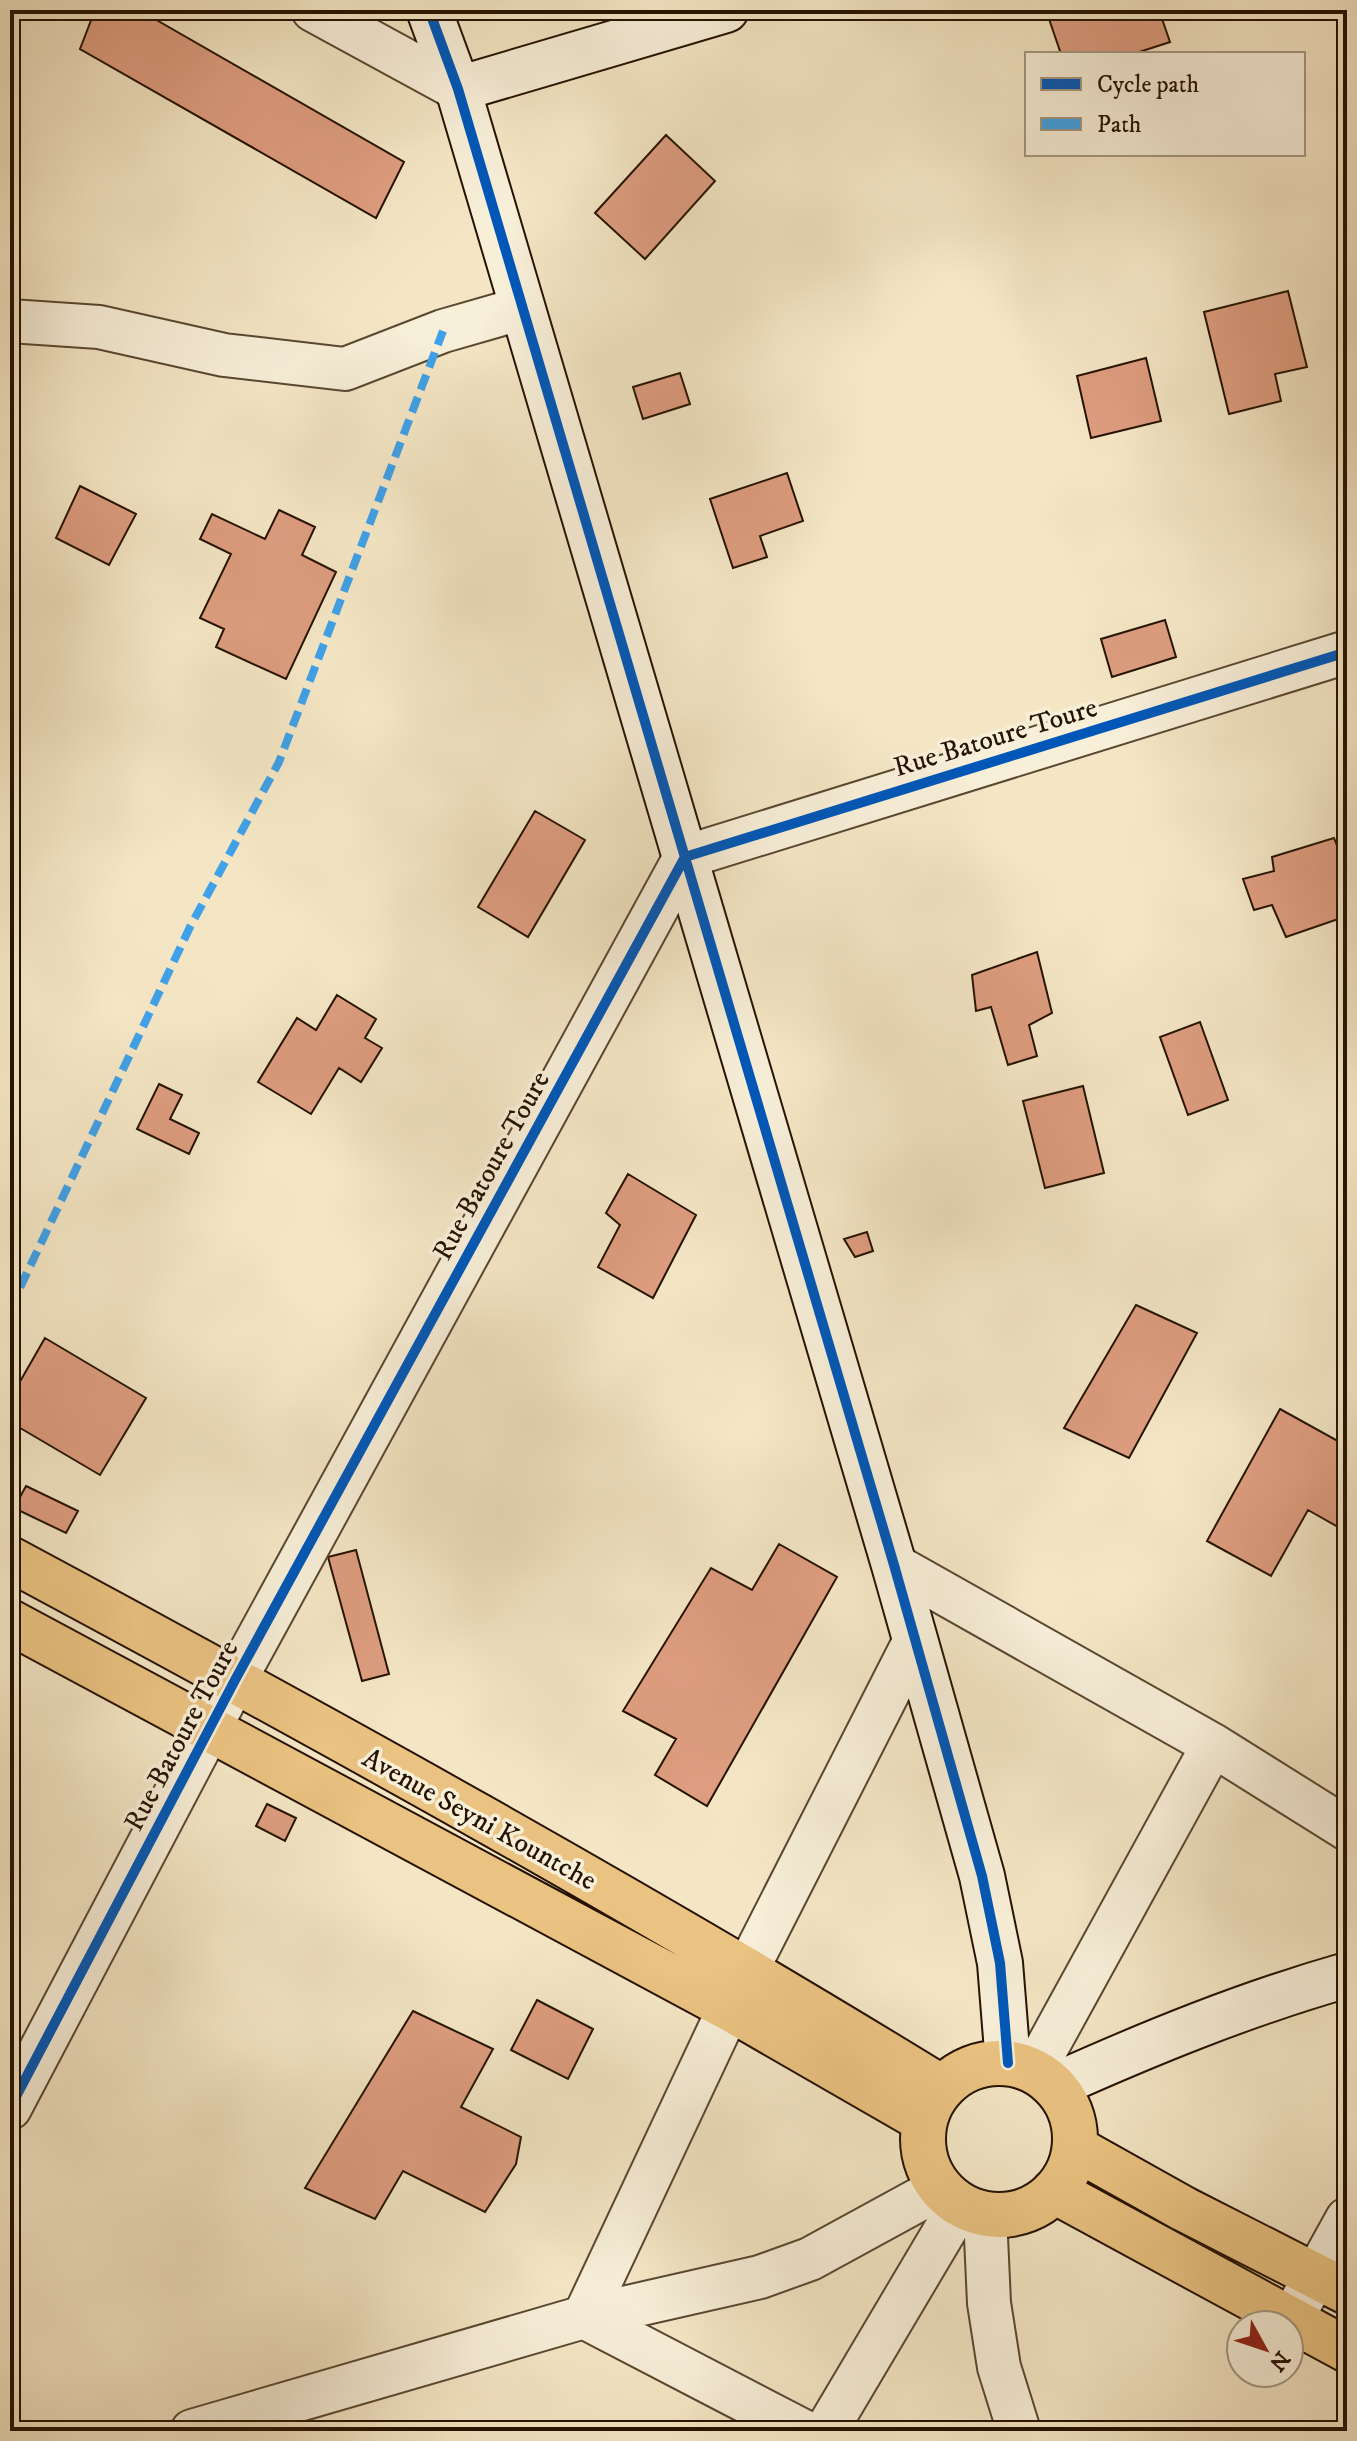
<svg xmlns="http://www.w3.org/2000/svg" width="1357" height="2441" font-family="'IM FELL DW Pica',serif">
  <style>
    .building { fill: #de9d80; stroke: #251200; stroke-width: 2 }
    .lines { fill: none; stroke-linecap: round; stroke-linejoin: round }
    .street-casing { stroke: #594731; stroke-width: 46 }
    .secondary-casing { stroke: #251200; stroke-width: 48 }
    .highway-casing { stroke: #251200; stroke-width: 48 }
    .street { stroke: #f8efd9; stroke-width: 42 }
    .secondary { stroke: #f8efd9; stroke-width: 44 }
    .highway { stroke: #eac382; stroke-width: 44 }
    .quiet { stroke: #3ea1e9; stroke-width: 8; stroke-dasharray: 16 8; stroke-linecap: butt }
    .cycleway-casing { stroke: #f8efd9; stroke-width: 15 }
    .cycleway { stroke: #0057b8; stroke-width: 10 }
    .labels { text-anchor: middle; stroke-width: 7; stroke-linejoin: round; paint-order: stroke }
    .street-label { font-size: 28px; fill: #251200; stroke: #f8efd9 }
  </style>
  <rect width="100%" height="100%" fill="#f4e6c5"/>
  <filter id="stains"><feTurbulence type="fractalNoise" baseFrequency=".0025" numOctaves="4"/><feColorMatrix values="0 0 0 0 .2 0 0 0 0 .09 0 0 0 0 .02 0 0 0 .5 -.17"/></filter>
  <radialGradient id="worn" r=".72"><stop offset=".6" stop-color="#630" stop-opacity="0"/><stop offset="1" stop-color="#630" stop-opacity=".3"/></radialGradient>
  <path class="building" d="M95 10H139L404 162 376 218 80 49Z
    M1046 10H1159L1170 42 1133 54H1061Z
    M666 135 715 181 645 259 595 213Z
    M1288 291 1307 367 1275 374 1281 401 1229 414 1204 312Z
    M1146 358 1161 421 1091 438 1077 376Z
    M680 373 690 404 643 419 633 387Z
    M787 473 803 521 760 536 767 557 733 568 710 499Z
    M80 486 136 514 109 565 56 538Z
    M279 510 315 527 302 555 336 572 286 679 216 647 224 629 200 618 231 554 200 539 212 514 265 539Z
    M1165 620 1176 657 1112 677 1101 639Z
    M535 811 585 840 528 937 478 907Z
    M1334 838 1342 858 1347 856V916L1286 937 1272 905 1254 910 1243 879 1274 871 1272 857Z
    M1037 952 1052 1013 1029 1025 1037 1056 1008 1065 991 1007 976 1011 972 975Z
    M337 995 376 1019 365 1038 382 1048 361 1082 339 1068 311 1114 258 1082 297 1018 316 1030Z
    M1200 1022 1228 1100 1188 1115 1160 1037Z
    M159 1084 182 1095 170 1119 199 1133 189 1154 137 1129Z
    M1083 1086 1104 1173 1045 1188 1023 1101Z
    M628 1174 696 1215 653 1298 598 1267 620 1225 606 1213Z
    M867 1232 873 1251 855 1257 844 1239Z
    M1136 1305 1197 1333 1129 1458 1064 1428Z
    M45 1338 146 1398 100 1475 10 1422V1399Z
    M1280 1409 1347 1446V1532L1308 1510 1271 1576 1207 1541Z
    M26 1486 78 1511 66 1533 14 1508Z
    M779 1544 837 1577 707 1806 655 1775 676 1739 623 1711 711 1568 752 1590Z
    M356 1550 389 1674 362 1681 328 1557Z
    M267 1804 296 1818 285 1841 256 1826Z
    M537 2000 593 2029 568 2079 511 2050Z
    M413 2011 493 2049 461 2107 521 2137 516 2164 485 2212 403 2171 375 2219 305 2188Z"/>
  <g class="lines">
    <g class="street-casing">
      <path id="street" d="M313 10 458 89
        M10 321 99 327 224 355 345 369 443 331 523 308
        M894 1565 1213 1745 1347 1829
        M1034 2071 1213 1745
        M10 2108 235 1680 685 857 1347 652
        M985 2215 989 2303 999 2367 1019 2431
        M1291 2320 1347 2219
        M192 2431 584 2317 760 2277 810 2259 940 2188
        M803 2431 584 2317 748 1968 915 1640
        M826 2431 960 2205"/>
    </g>
    <g class="secondary-casing">
      <path id="secondary" d="M429 10 458 89 894 1565 982 1876 1000 1963 1008 2063
        M458 89 726 10
        M1054 2086C1150 2043 1245 2004 1347 1975"/>
    </g>
    <g class="highway-casing">
      <path id="highway" d="M10 1559C325 1728 638 1901 942 2088
        M10 1622 729 2008 925 2121
        M923 2139a76 76 0 1 1 152 0a76 76 0 1 1-152 0Z
        M1075 2148 1184 2209 1347 2292
        M1054 2191 1347 2350"/>
    </g>
    <use href="#street" class="street"/>
    <use href="#secondary" class="secondary"/>
    <use href="#highway" class="highway"/>
    <path class="quiet" d="M10 1309 190 927 279 762 443 331"/>
    <g class="cycleway-casing">
      <path id="cycleway" d="M429 10 458 89 894 1565 982 1876 1000 1963 1008 2063
        M10 2108 235 1680 685 857 1347 652"/>
    </g>
    <use href="#cycleway" class="cycleway"/>
  </g>
  <g class="labels">
    <g class="street-label">
      <text transform="translate(995 736) rotate(-17)" y="10">Rue Batoure Toure</text>
      <text transform="translate(490 1165) rotate(-61)" y="10">Rue Batoure Toure</text>
      <text transform="translate(180 1735) rotate(-62)" y="10">Rue Batoure Toure</text>
      <text transform="translate(480 1818) rotate(29)" y="10">Avenue Seyni Kountche</text>
    </g>
  </g>
  <rect width="1357" height="2441" fill="none" stroke="#f4e6c5" stroke-width="40"/>
  <rect x="12" y="12" width="1333" height="2417" fill="none" stroke="#251200" stroke-width="4"/>
  <rect x="20" y="20" width="1317" height="2401" fill="none" stroke="#251200" stroke-width="2"/>
  <rect x="1025" y="52" width="280" height="104" fill="#f8efd9" stroke="#a49782" stroke-width="2"/>
  <rect x="1041" y="78" width="40" height="12" fill="#0057b8" stroke="#a49782" stroke-width="2"/>
  <text x="1097" y="92" font-size="24" fill="#251200">Cycle path</text>
  <rect x="1041" y="118" width="40" height="12" fill="#3ea1e9" stroke="#a49782" stroke-width="2"/>
  <text x="1097" y="132" font-size="24" fill="#251200">Path</text>
  <g transform="translate(1265 2349) rotate(130)"><circle r="38" fill="#f8efd9" stroke="#a49782" stroke-width="2"/>
  <path d="M0-6L14 30L0 20L-14 30Z" fill="#8f2418"/>
  <text y="-12" font-size="22" font-weight="bold" text-anchor="middle" fill="#251200">N</text>
  </g>
  <rect width="100%" height="100%" filter="url(#stains)"/>
  <rect width="100%" height="100%" fill="url(#worn)"/>
</svg>
